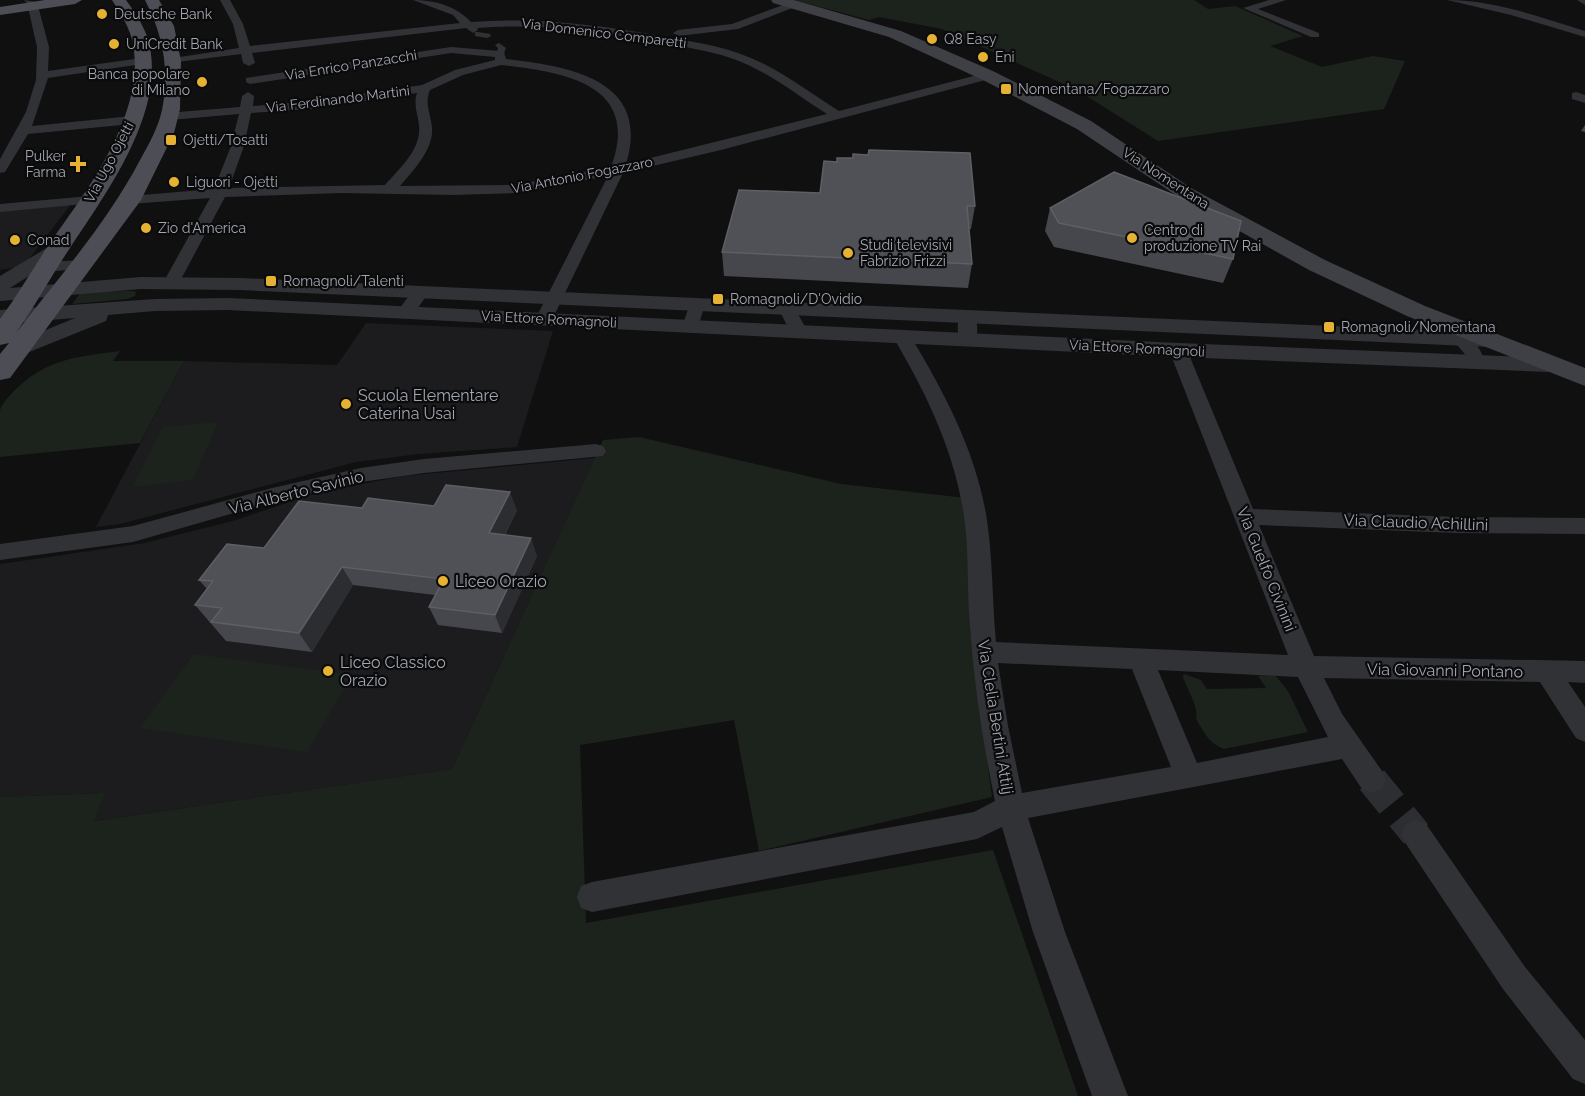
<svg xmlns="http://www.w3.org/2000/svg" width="1585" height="1096" font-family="Raleway,sans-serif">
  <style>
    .built { fill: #1c1c1e }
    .green { fill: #1c231d }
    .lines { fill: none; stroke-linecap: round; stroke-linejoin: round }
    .minor-tunnel { stroke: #2d2e31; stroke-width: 31; stroke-dasharray: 31 16; stroke-linecap: butt }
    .pedestrian { fill: #313236; fill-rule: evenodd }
    .minor { fill: #313236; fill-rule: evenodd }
    .tertiary { fill: #313236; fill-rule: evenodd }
    .secondary { fill: #3f4046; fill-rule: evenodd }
    .primary { fill: #4d4e55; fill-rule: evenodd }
    .wall { fill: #46474c }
    .shaded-wall { fill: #2c2d30 }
    .building { fill: #505157; stroke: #5d5f65; stroke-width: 1.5 }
    .poi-dot { fill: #e5b234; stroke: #0b0b0c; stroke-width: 2 }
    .labels { text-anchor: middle; stroke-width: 4.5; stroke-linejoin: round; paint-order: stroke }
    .far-poi-label { font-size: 14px; fill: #a2a6b1; stroke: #0b0b0c; text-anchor: start }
    .far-street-label { font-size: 14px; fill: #a2a6b1; stroke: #0b0b0c }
    .poi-label { font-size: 16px; fill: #a2a6b1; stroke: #0b0b0c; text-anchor: start }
    .street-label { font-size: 16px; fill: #a2a6b1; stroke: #0b0b0c }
  </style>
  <rect width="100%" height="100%" fill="#101011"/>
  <path class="built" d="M71 204 24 266 0 270V210Z
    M366 323 553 331 517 447 419 454 356 462 120 524 96 527 184 361 337 365Z
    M595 458 452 769 93 821 104 793 0 797V564L145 543 233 521 319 492 404 476Z"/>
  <path class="green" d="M794 0H1194L1208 9 1235 6 1303 36 1270 46 1322 67 1373 56 1405 61 1384 109 1158 141 1077 90 942 29 879 17 869 20Z
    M81 292 133 291 136 292 135 296 127 299 72 304Z
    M120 351 113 361H184L140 443 0 457C0 445 0 421 0 410 3 402 11 394 17 388 49 358 78 357 120 351Z
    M218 422 193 480 133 487 163 427Z
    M639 437 841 484 966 498 970 629 992 797 759 851 734 720 580 745 586 923 993 850 1078 1096H0V797L105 793 94 821 452 769 603 440Z
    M194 654 352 675 307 752 140 728Z
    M1184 674 1201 680 1207 689 1266 688 1258 676 1275 675 1288 691 1308 732 1224 749C1209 744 1204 732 1196 719 1199 706 1187 690 1183 677Z"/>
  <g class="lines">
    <path class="minor-tunnel" d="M1372 780 1416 834"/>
    <path class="pedestrian" d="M478 32 490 34 491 36 487 38 475 36V32Z
      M499 43 506 48 503 56H500L496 54 498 48 495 45Z"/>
    <path class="minor" d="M24 0 37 2 49 47 48 71 142 58 148 61 142 64 48 78 32 126 132 116 138 120 132 124 28 134 5 172 0 173V159L26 112 36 80 37 47 27 3Z
      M220 0H230L243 24 250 46 460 23 453 15 413 0C435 0 456 6 471 22 537 17 601 25 666 37 700 43 734 48 766 65 791 78 815 96 839 111L989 72 995 76 993 78 721 150 623 173 551 322H539L536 318 608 176 514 193 455 195 341 193 225 197 179 283 171 288 163 283 210 198 130 204 123 200 130 196 214 189 231 146 239 114 170 120 166 119 164 116 166 113 240 107 242 96 248 92 254 96 253 106 312 101 422 85 455 70 495 60V57L451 53 250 84 246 82V78L451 47 500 51 504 52 506 59C568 66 652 79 626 164L827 114C804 100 782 82 758 70 728 53 695 49 662 43 601 32 539 23 477 28L478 30 473 33 466 28 252 53 255 63 249 66 243 63 241 54 169 63 167 61 173 58 239 48 233 24ZM501 65C562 72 642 83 611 167L514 185 400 186C413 171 434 149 432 128 431 114 424 104 430 90L463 75ZM417 93C413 105 418 114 419 125 422 149 399 169 385 185L229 188 244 146 251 113 312 109Z
      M1269 0H1286L1258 9 1319 33V37H1311L1243 8Z
      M1447 0C1494 0 1540 17 1585 31V37L1511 15Z
      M791 2 796 5 795 7 738 29 678 36 673 33 678 30 732 24Z
      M1576 92 1585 95V103L1572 99V93Z
      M90 196 97 200 95 203 0 212V204Z
      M82 260 88 262 90 265 88 268 46 272 38 267 46 262Z
      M421 287 429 292 413 315H401L398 311C404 303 411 290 421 287Z
      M697 299 703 300 705 304 697 331H685L682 327 691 300Z
      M786 302 792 303 794 307 808 332 805 336H793L790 332 778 307 780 303Z
      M967 312 973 313C978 320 979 337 974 344H962C957 337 956 320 961 313Z
      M902 332 908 333 911 337C944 392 975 450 986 514 993 556 992 600 996 642L1288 655 1169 350 1172 346H1184L1187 350 1253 509 1456 517 1585 518V534L1456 533 1259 525 1314 656 1585 661V683L1568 682 1585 707V742L1576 738 1540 682 1324 678 1342 714 1382 771 1386 780 1382 789 1372 793 1362 789 1342 759 1028 818 1065 932 1128 1096H1092L1033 932 1002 827 977 839 592 912 581 908 577 897 581 886 592 882 974 812 995 801C982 739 973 676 969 613 967 577 969 540 962 504 951 444 924 389 893 337L896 333ZM998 663 1132 669 1171 767 1022 793 1008 726ZM1158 670 1298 677 1328 737 1197 763Z
      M1461 334C1474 337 1482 351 1485 363L1482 367H1470L1464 353 1452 339 1455 335Z
      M596 444 603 446 606 451 603 456 424 473 361 482 272 502 133 542 0 560V544L133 526 272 488 361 468 424 459Z
      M1416 820 1426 824 1525 967 1585 1040V1084L1573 1079 1503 989 1406 844 1401 834 1406 824Z"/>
    <path class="tertiary" d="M1577 0H1585V5Z
      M57 244 64 246 67 250 64 254 10 288 141 277 240 278 1490 333 1498 335 1501 340 1498 345 1490 347 240 290 141 289 0 301V276L50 246Z
      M228 298 1178 343 1549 358 1557 360 1561 365 1557 370 1549 372 1178 357 228 310 155 311 108 315 106 321 17 357 9 355 6 350 9 345 75 318 0 324V310L155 299Z"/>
    <path class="secondary" d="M771 0H794L901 31 995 72 1091 121 1191 188 1325 260 1425 306 1585 368V386L1407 316 1309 270 1177 196 1077 129 983 80 889 37 773 3Z"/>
    <path class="primary" d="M45 0H82L75 4 0 15V7Z
      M112 0H126C134 11 142 23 147 36 170 107 107 192 70 248 51 276 35 306 16 333 59 277 107 223 140 160 149 144 158 128 162 110 170 70 163 35 145 0H159L174 26 181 61 180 109 174 133 141 200 10 378 0 380V354L9 343 0 345V319C18 295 33 268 50 243 88 189 151 107 131 36 127 23 119 11 112 0Z"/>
  </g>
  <path class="wall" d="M1585 125V132L1581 131Z
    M739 190 975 206 971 229H969L972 264 968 288 724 276 722 252Z
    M1050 208 1233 259 1223 283 1054 247 1045 231Z
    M434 506 517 510 505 535 537 556 502 633 438 625 429 607 435 595 353 585 312 652 226 641 195 605 207 589 199 580 264 548 362 508Z"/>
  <path class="shaded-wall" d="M510 492 517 510 496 552 489 533Z
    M531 538 537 556 502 633 495 615Z
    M342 567 353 585 312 652 299 633Z"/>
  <path class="building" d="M869 150 970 153 975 206H967L972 264 722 252 739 190 820 193 824 161 837 162V158H853V154L868 155Z
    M1114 172 1241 221 1233 259 1059 223 1050 208Z
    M446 485 510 492 489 533 531 538 495 615 429 607 444 579 342 567 299 633 211 622 222 608 195 605 213 581 199 580 227 544 264 548 299 501 362 508 368 498 434 506Z"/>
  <g class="poi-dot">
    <circle cx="102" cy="14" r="6"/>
    <circle cx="932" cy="39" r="6"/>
    <circle cx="114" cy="44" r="6"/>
    <circle cx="983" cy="57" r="6"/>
    <circle cx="202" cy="82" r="6"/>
    <rect x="1000" y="83" width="12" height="12" rx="3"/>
    <rect x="165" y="134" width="12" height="12" rx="3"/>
    <path d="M75 155h6v6h6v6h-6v6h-6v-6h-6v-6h6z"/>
    <circle cx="174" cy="182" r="6"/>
    <circle cx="146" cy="228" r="6"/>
    <circle cx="1132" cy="238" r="6"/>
    <circle cx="15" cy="240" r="6"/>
    <circle cx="848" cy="253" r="6"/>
    <rect x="265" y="275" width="12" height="12" rx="3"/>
    <rect x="712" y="293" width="12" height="12" rx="3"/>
    <rect x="1323" y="321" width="12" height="12" rx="3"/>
    <circle cx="346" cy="404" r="6"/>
    <circle cx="443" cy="581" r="6"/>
    <circle cx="328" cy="671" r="6"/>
  </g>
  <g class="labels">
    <g class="far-poi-label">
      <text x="114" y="19">Deutsche Bank</text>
      <text x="944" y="44">Q8 Easy</text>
      <text x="126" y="49">UniCredit Bank</text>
      <text x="995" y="62">Eni</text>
      <text x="190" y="79" text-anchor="end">Banca popolare<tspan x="190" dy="16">di Milano</tspan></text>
      <text x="1018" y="94">Nomentana/Fogazzaro</text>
      <text x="183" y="145">Ojetti/Tosatti</text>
      <text x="66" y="161" text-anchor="end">Pulker<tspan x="66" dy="16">Farma</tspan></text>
      <text x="186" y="187">Liguori - Ojetti</text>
      <text x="158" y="233">Zio d'America</text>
      <text x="1144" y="235">Centro di<tspan x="1144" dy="16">produzione TV Rai</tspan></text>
      <text x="27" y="245">Conad</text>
      <text x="860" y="250">Studi televisivi<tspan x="860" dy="16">Fabrizio Frizzi</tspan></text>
      <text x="283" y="286">Romagnoli/Talenti</text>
      <text x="730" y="304">Romagnoli/D'Ovidio</text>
      <text x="1341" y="332">Romagnoli/Nomentana</text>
    </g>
    <g class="far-street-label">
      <text transform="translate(604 33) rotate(7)" y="5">Via Domenico Comparetti</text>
      <text transform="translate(351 65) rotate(-9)" y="5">Via Enrico Panzacchi</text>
      <text transform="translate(338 99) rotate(-7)" y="5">Via Ferdinando Martini</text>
      <text transform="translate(109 162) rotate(-62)" y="5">Via Ugo Ojetti</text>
      <text transform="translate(582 175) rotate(-11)" y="5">Via Antonio Fogazzaro</text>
      <text transform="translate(1166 178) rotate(33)" y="5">Via Nomentana</text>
      <text transform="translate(549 319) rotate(3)" y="5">Via Ettore Romagnoli</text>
      <text transform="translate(1137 348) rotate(3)" y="5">Via Ettore Romagnoli</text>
    </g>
    <g class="poi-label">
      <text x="358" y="401">Scuola Elementare<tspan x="358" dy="18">Caterina Usai</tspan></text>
      <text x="455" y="587">Liceo Orazio</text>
      <text x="340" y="668">Liceo Classico<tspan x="340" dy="18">Orazio</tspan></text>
    </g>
    <g class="street-label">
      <text transform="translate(296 492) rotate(-14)" y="6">Via Alberto Savinio</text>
      <text transform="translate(1416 522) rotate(2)" y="6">Via Claudio Achillini</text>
      <text transform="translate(1267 569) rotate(68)" y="6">Via Guelfo Civinini</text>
      <text transform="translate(1445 670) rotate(1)" y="6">Via Giovanni Pontano</text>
      <text transform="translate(996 717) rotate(81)" y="6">Via Clelia Bertini Attilj</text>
    </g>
  </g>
</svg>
